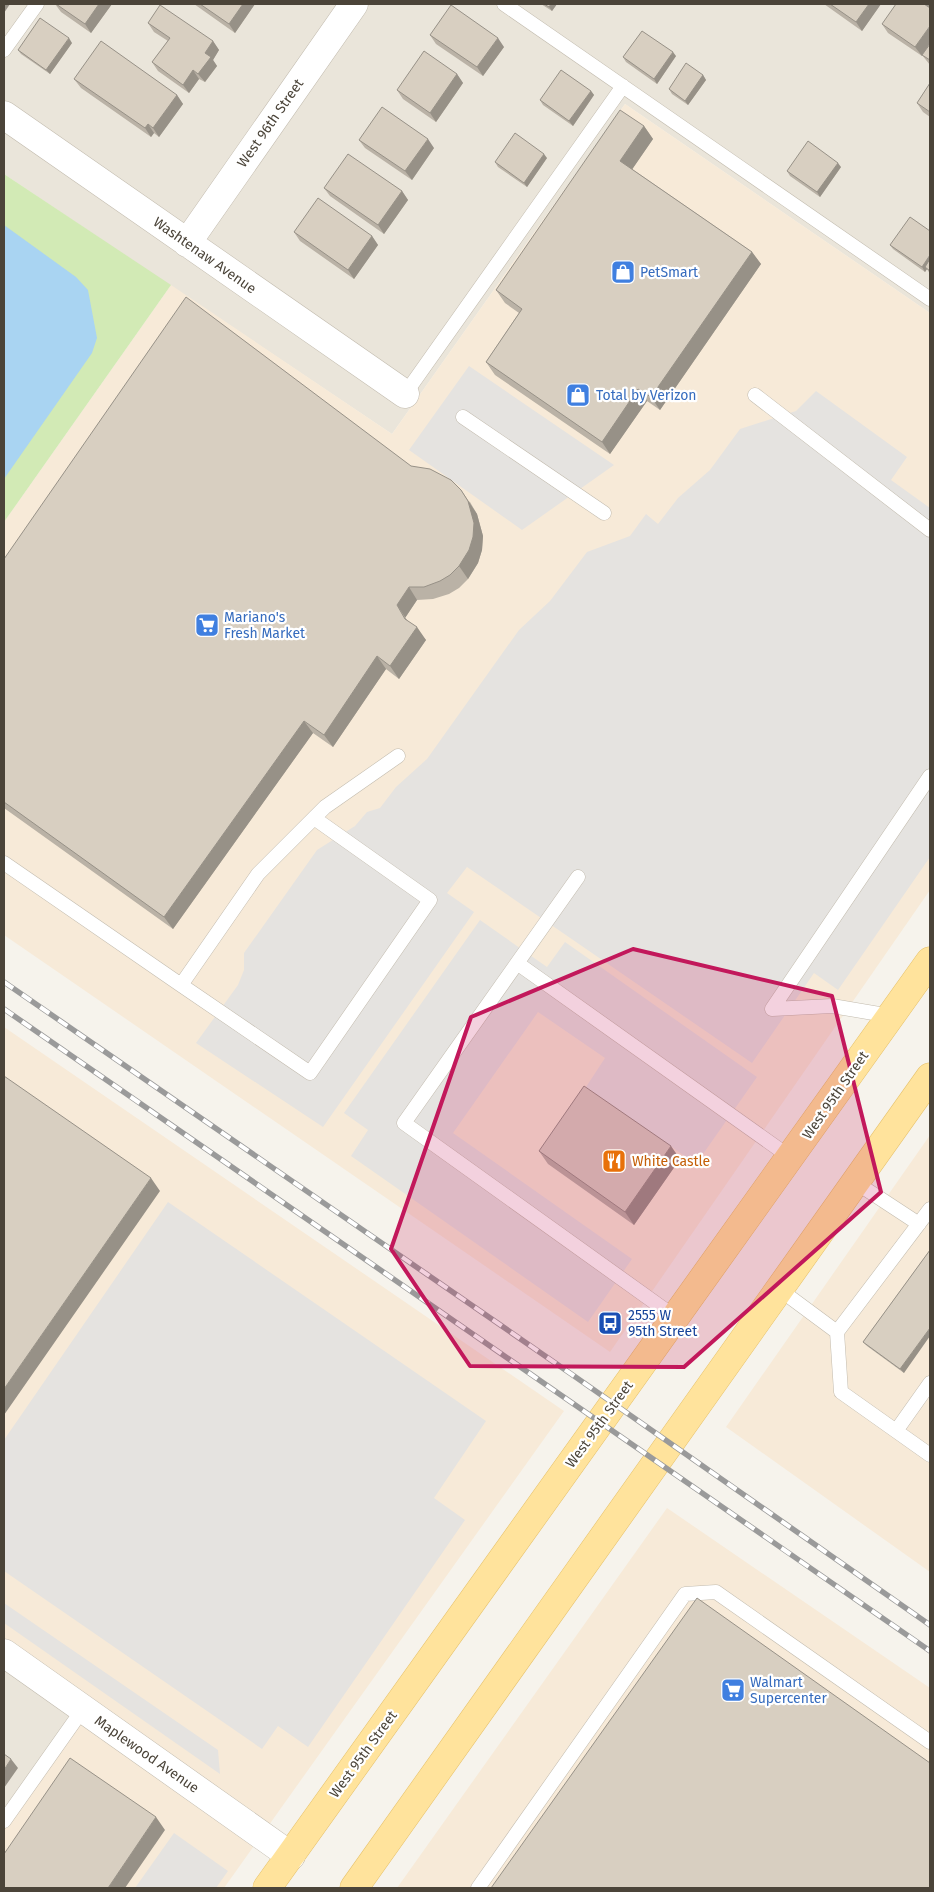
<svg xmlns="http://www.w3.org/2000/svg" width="934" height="1892" font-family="'Fira Sans',sans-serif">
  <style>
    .residential { fill: #eae5da }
    .commercial { fill: #f7ead8 }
    .green { fill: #d2eab5 }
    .parking { fill: #e5e3e0 }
    .water { fill: #a9d4f2 }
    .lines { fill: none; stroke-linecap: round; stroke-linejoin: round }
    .lane-casing { stroke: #c2bbae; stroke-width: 15 }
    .street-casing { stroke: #c2bbae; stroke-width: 29 }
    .primary-casing { stroke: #e6c16a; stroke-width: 29 }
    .lane { stroke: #fff; stroke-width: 14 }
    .street { stroke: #fff; stroke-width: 28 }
    .primary { stroke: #ffe39c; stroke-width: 28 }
    .rail-casing { stroke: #9a9a9a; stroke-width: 5.5 }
    .rail { stroke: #fff; stroke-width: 4; stroke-dasharray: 11; stroke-linecap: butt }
    .wall { fill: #bab2a6 }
    .shaded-wall { fill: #979187 }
    .building { fill: #d8cfc1; stroke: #979187 }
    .marked { fill: #c2185b; fill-opacity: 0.2; stroke: #c2185b; stroke-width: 4; stroke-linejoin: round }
    .labels { text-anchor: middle; stroke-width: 4.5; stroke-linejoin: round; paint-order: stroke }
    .street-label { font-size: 14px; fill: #4b4439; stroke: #fff }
    .shop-label { font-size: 14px; fill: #366cbe; stroke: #fff; text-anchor: start }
    .food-label { font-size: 14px; fill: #c56008; stroke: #fff; text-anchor: start }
    .transit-label { font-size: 14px; fill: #164399; stroke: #fff; text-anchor: start }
  </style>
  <rect width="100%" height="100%" fill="#f6f3ec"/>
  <path class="residential" d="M4 4H930V313L625 104 392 434 4 174Z
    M4 1644 90 1705 4 1828Z"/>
  <path class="commercial" d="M625 104 930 313V890L610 1352 4 935V522L171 285 392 434Z
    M4 1027 564 1411 224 1888H4V1828L90 1705 4 1644Z
    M930 1135V1572L726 1427Z
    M667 1508 930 1688V1888H397Z"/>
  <path class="green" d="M4 174 171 285 4 522Z"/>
  <path class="parking" d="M469 366 614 465 522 530 409 450Z
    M816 391 907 457 891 480 930 508V857L838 990 814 973 752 1063 467 867 447 893 474 912 323 1127 196 1043 238 985 244 970V953L317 850 355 826 367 812 380 808 396 787 427 759 519 630 550 601 587 552 630 536 646 514 658 524 678 498 710 470 740 429 796 411Z
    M480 920 547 967 565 942 757 1077 696 1164 586 1087 605 1058 538 1012 453 1133 632 1259 588 1322 351 1156 368 1130 344 1113Z
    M168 1202 486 1421 434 1498 465 1520 308 1747 278 1726 262 1749 4 1571V1440Z
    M4 1603 218 1750 220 1774 4 1623Z
    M174 1833 228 1871 216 1888H135Z"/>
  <path class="water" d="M4 225 76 277 88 290 97 338 92 353 4 479Z"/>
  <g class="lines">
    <g class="lane-casing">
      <path id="lane" d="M504 4 930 299
        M4 50 37 4
        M405 394 623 86
        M755 395 930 530
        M463 417 604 513
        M4 863 181 985 258 874 325 807 398 756
        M578 877 404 1123 675 1317
        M517 963 790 1157
        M181 985 310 1073 430 900 314 818
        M772 1009 930 776
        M772 1009 832 1006 891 1016
        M855 1182 919 1224
        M779 1289 837 1332 841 1392 930 1455
        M837 1332 930 1209
        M896 1431 930 1383
        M4 1821 83 1709
        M478 1888 685 1594 716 1592 930 1742"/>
    </g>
    <g class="street-casing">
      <path id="street" d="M4 115 405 394
        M187 243 354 4
        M4 1653 291 1856"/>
    </g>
    <g class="primary-casing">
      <path id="primary" d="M267 1888 930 961
        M354 1888 930 1077"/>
    </g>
    <use href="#lane" class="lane"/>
    <use href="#street" class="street"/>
    <use href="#primary" class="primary"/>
    <g class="rail-casing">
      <path id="rail" d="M4 982 577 1378 930 1625
        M4 1009 930 1651"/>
    </g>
    <use href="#rail" class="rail"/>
  </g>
  <path class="wall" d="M55 4H112L91 33 61 12Z
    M194 4H255L235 33Z
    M541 4H557L552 11Z
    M824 4H881L862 31Z
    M148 23 213 41 219 50 213 60 217 66 205 82 199 79 189 93 158 71 152 62 168 41 154 32Z
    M882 24 930 43 922 56 888 33Z
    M430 35 504 47 483 76 436 44Z
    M72 43 50 74 21 54 18 50Z
    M930 44V65L922 55Z
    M676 56 657 84 626 62 623 57Z
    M457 74 463 83 436 122 403 99 397 90Z
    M703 75 706 80 688 105 672 94 669 89Z
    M74 79 177 95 183 104 159 137 154 133 151 137 81 88Z
    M930 83V117L923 112 917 103Z
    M591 91 594 95 573 126 543 105 540 100Z
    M644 126 653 139 632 169 752 252 761 264 660 410 647 401 610 454 495 375 486 362 519 313 505 303 496 290Z
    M359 140 434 148 412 180 365 148Z
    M547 158 527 187 498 167 495 162Z
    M841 167 820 197 790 176 787 171Z
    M324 188 402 191 408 200 384 234 330 196Z
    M930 231V274L927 269 925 272 893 249 890 245Z
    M294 232 372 236 378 245 354 279 300 241Z
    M411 466 470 502 477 514 483 536 482 550 478 563 468 579 459 588 449 594 433 599 417 600 405 618 426 640 399 679 386 669 333 747 313 733 173 929 4 808V559Z
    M539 1151 680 1159 634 1225 548 1164Z
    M930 1250 904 1373 867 1346 863 1342Z"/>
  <path class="shaded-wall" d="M4 4H10L4 13Z
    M99 4H112L91 33 85 24Z
    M243 4H255L235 33 229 24Z
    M551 4H557L552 11 549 7Z
    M869 4H881L862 31 856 22Z
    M923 4H930V9Z
    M930 26V43L922 56 915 47Z
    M69 38 72 43 50 74 46 70Z
    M498 38 504 47 483 76 477 67Z
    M213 41 219 50 213 60 217 66 205 82 198 74 205 53Z
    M673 52 676 56 657 84 654 79Z
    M193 70 199 79 189 93 183 85Z
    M457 74 463 83 436 122 430 113Z
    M703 75 706 80 688 105 685 101Z
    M591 91 594 95 573 126 569 121Z
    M177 95 183 104 159 137 153 128Z
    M148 124 154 133 151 137 145 128Z
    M644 126 653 139 629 174 620 161Z
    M428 139 434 148 412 180 405 171Z
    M544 154 547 158 527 187 524 183Z
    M838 163 841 167 820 197 817 192Z
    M402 191 408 200 384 234 378 225Z
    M372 236 378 245 354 279 348 270Z
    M752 252 761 264 660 410 651 397Z
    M930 255V264L925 267 927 269 925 272 922 267Z
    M638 389 647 401 610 454 602 442Z
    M461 490 477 514 483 536 482 550 478 563 468 579 459 566Z
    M409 587 417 600 405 618 414 631 397 605Z
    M417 627 426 640 399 679 390 666Z
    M377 656 386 669 333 747 324 735Z
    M304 721 313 733 173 929 164 917Z
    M671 1146 680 1159 634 1225 625 1212Z
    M151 1178 160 1191 4 1415V1389Z
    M930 1328V1336L904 1373 900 1369Z
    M11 1759 18 1768 4 1788V1770Z
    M156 1817 165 1830 125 1888H108Z"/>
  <path class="building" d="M56 4H99L85 24Z
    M200 4H243L229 24Z
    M544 4H551L549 7Z
    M830 4H869L856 22Z
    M896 4H924L930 8V26L915 47 882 24Z
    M160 5 213 41 205 53 211 57 198 74 193 70 183 85 152 62 170 38 148 23Z
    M451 5 498 38 477 67 430 35Z
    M40 18 69 38 46 70 18 50Z
    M642 31 673 52 654 79 623 57Z
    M101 41 177 95 153 128 148 124 145 128 74 79Z
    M930 44V60L922 55Z
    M424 51 457 74 430 113 397 90Z
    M686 63 703 75 685 101 669 89Z
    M561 70 591 91 569 121 540 100Z
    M930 83V112L917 103Z
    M382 107 428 139 405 171 359 140Z
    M620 110 644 126 620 161 752 252 651 397 638 389 602 442 486 362 522 309 496 290Z
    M515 133 544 154 524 183 495 162Z
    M808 141 838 163 817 192 787 171Z
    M348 154 402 191 378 225 324 188Z
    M318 198 372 236 348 270 294 232Z
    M910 217 930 231V255L922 267 890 245Z
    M930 259V271L925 267Z
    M186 297 411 466 430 469 451 480 461 490 468 501 474 523 473 537 469 550 459 566 450 575 440 581 424 587H409L397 605 405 619 417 627 390 666 377 656 324 735 304 721 164 917 4 802V559Z
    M4 1076 151 1178 4 1389Z
    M584 1086 671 1146 625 1212 539 1151Z
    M930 1250V1328L900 1369 863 1342Z
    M697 1598 930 1763V1888H491Z
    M4 1754 11 1759 4 1770Z
    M70 1758 156 1817 108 1888H4V1854Z"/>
  <path class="marked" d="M633 949 832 996 881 1192 684 1367 470 1366 391 1249 471 1017Z"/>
  <defs>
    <g id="shop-square" transform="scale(1.25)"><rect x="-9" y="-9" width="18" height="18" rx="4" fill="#3f7fe0" stroke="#fff"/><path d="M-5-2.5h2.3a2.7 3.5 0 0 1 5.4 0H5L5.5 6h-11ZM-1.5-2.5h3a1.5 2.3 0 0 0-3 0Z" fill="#fff"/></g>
    <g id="supermarket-square" transform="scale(1.25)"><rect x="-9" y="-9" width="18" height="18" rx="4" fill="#3f7fe0" stroke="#fff"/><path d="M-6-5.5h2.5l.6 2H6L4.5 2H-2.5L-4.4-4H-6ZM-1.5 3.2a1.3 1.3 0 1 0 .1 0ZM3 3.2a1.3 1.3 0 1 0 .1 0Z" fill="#fff"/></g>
    <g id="restaurant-square" transform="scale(1.25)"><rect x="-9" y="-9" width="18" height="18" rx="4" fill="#e8710a" stroke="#fff"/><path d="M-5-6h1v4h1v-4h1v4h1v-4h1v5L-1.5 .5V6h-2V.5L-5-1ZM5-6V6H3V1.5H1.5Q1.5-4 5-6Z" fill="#fff"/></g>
    <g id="bus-square" transform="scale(1.25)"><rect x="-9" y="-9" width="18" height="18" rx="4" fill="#1a4fb4" stroke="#fff"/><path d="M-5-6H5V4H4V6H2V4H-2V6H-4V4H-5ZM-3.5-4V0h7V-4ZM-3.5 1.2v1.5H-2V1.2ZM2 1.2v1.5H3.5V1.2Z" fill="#fff"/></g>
  </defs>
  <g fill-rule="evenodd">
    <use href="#shop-square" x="623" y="272"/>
    <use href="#shop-square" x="578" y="395"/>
    <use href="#supermarket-square" x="207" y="625"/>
    <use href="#restaurant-square" x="614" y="1161"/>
    <use href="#bus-square" x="610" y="1323"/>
    <use href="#supermarket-square" x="733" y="1690"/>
  </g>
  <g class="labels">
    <g class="street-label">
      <text transform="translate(270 123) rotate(-55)" y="5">West 96th Street</text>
      <text transform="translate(205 255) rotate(35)" y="5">Washtenaw Avenue</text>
      <text transform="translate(835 1095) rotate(-55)" y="5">West 95th Street</text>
      <text transform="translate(599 1424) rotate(-54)" y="5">West 95th Street</text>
      <text transform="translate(147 1754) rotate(35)" y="5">Maplewood Avenue</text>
      <text transform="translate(363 1754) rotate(-54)" y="5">West 95th Street</text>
    </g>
    <g class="shop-label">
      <text x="640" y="277">PetSmart</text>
      <text x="596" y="400">Total by Verizon</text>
      <text x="224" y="622">Mariano's<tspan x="224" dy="16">Fresh Market</tspan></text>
      <text x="750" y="1687">Walmart<tspan x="750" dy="16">Supercenter</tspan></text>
    </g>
    <g class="food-label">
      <text x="632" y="1166">White Castle</text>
    </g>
    <g class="transit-label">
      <text x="628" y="1320">2555 W<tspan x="628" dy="16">95th Street</tspan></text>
    </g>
  </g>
  <rect width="934" height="1892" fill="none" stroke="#4b4439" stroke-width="10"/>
</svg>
